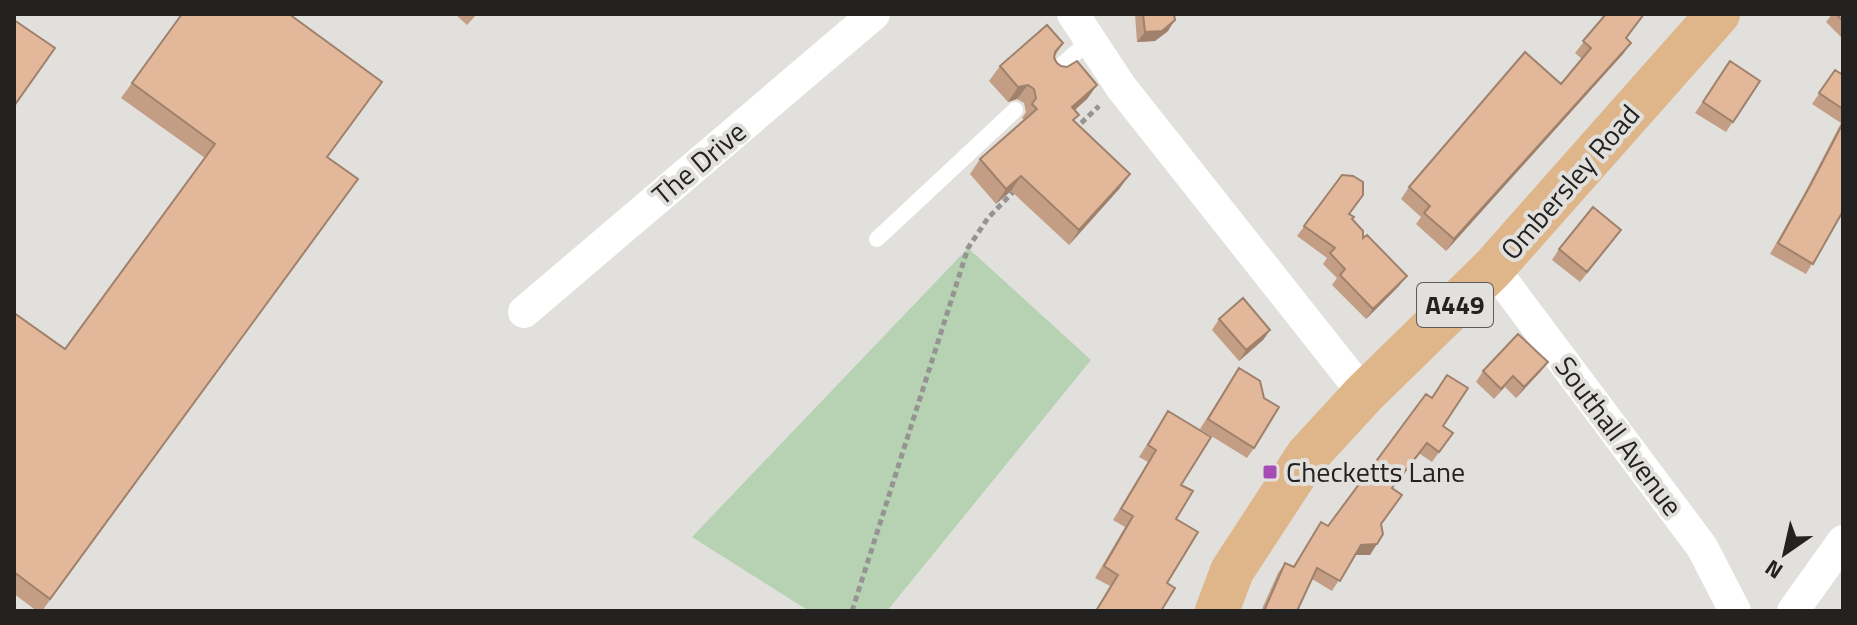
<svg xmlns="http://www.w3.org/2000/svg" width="1857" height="625" font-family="'Titillium Web',sans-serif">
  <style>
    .green { fill: #b6d2b2 }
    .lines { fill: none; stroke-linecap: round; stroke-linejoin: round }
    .path { stroke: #959492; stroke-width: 5; stroke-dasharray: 6 4; stroke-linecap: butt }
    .service { stroke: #fff; stroke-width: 16 }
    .minor { stroke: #fff; stroke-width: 32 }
    .primary { stroke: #dfb689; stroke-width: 44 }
    .wall { fill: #c39e84 }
    .shaded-wall { fill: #9f816c }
    .building { fill: #e3b89a; stroke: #9f816c; stroke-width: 2 }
    .poi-dot { fill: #a84bb5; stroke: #e1e0dd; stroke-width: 3 }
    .labels { text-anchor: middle; stroke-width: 8; stroke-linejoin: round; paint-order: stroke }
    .shield { fill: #e1e0dd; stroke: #5c5b59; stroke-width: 2 }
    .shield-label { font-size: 26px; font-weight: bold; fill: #232221 }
    .street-label { font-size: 28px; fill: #232221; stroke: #e1e0dd }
    .poi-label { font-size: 28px; fill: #232221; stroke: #e1e0dd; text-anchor: start }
  </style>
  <rect width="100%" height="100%" fill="#e1e0dd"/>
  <path class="green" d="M968 248 1091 360 887 611H809L692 537Z"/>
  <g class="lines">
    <path class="path" d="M1074 130 1099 106
      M852 611 968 248 988 218 1017 188"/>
    <path class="service" d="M1055 71 1089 41
      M877 239 1015 110"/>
    <path class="minor" d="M1073 14 1121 87 1364 394
      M1493 268 1702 547 1735 611
      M524 312 874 14
      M1793 611 1843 541"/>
    <path class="primary" d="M1217 611 1232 571 1307 456 1364 394 1493 268 1718 14"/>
  </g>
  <path class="wall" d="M182 14 328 157 358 179 42 611H37L14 594V313L65 349 205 158 121 98Z
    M455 14H477L467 25Z
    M1135 14H1174L1168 31 1155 41 1137 42Z
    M1598 14H1644L1626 39 1631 43 1623 54 1446 251 1416 224 1421 217 1401 199 1409 187 1561 84 1582 59 1575 53 1603 17Z
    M1832 14H1843V39L1826 22Z
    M1063 43 1055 56 1057 63 1097 85 1087 99 1075 110V121L1120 188 1069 245 1011 191 996 204 970 174 980 159 1024 120 1022 118 1026 112 1024 103 1017 99 1008 102 989 81 1000 66Z
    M1730 61 1760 81 1726 132 1695 113Z
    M1835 70 1843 75V211L1806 274 1770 254 1803 196 1841 123 1812 104Z
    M1342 175 1352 219 1363 238 1399 286 1366 319 1332 285 1337 278 1323 264 1327 258 1297 236Z
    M1614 240 1580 282 1552 260 1559 249Z
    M1219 319 1270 330 1263 340 1239 361 1212 330Z
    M1548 362 1540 372 1516 398 1505 387 1494 399 1476 382 1483 371Z
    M1239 368 1254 448 1247 458 1200 429Z
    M1168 411 1181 485 1167 583 1161 611H1095L1110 586 1095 578 1125 527 1113 520 1148 462 1139 457Z
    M1443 426 1453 433 1432 462 1420 454 1392 489 1381 524 1370 555H1355L1332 591 1312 579 1297 611H1261L1278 573 1285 563 1293 567 1321 522 1328 526Z"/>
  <path class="shaded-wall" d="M1175 20 1168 31 1155 41 1137 42 1145 32Z
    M1631 43 1623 54 1446 251 1454 239Z
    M1028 85 1017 99 1008 102 1018 87Z
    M1097 85 1087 99 1062 121 1072 107Z
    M1130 174 1120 188 1069 245 1079 230Z
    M1021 176 1011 191 996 204 1006 189Z
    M1407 276 1399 286 1366 319 1373 309Z
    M1270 330 1263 340 1239 361 1246 350Z
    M1548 362 1540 372 1516 398 1524 387Z
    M1377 544 1370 555H1354L1361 545Z"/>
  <path class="building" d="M182 14H289L382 82 327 157 358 179 50 599 14 572V313L65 349 215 144 132 83Z
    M1143 14H1174L1175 20 1162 31 1145 32Z
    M1606 14H1644L1626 38 1631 43 1454 239 1424 213 1430 206 1409 187 1525 52 1561 84 1591 48 1583 41Z
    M1836 14H1843V21Z
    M14 20 55 48 14 106Z
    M1047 25 1063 43 1055 52 1054 58 1057 63 1061 66 1067 67 1077 61 1097 85 1072 107 1079 115 1073 120 1130 174 1079 230 1021 176 1006 189 980 159 1037 109 1032 104 1036 98 1034 89 1028 85 1018 87 1000 66Z
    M1730 61 1760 81 1733 122 1703 102Z
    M1835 70 1843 75V109L1819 93Z
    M1843 123V211L1813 264 1778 243 1810 186Z
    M1342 175 1353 176 1363 182V195L1349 214 1354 217 1352 219 1363 231V238L1367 235 1407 276 1373 309 1340 275 1345 269 1330 253 1335 248 1304 226Z
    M1593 207 1621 230 1587 272 1559 249Z
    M1243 298 1270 330 1246 350 1219 319Z
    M1518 334 1548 362 1524 387 1513 376 1501 389 1483 371Z
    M1239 368 1260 381 1264 398 1279 407 1254 448 1208 419Z
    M1447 375 1468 388 1443 426 1453 433 1439 452 1427 443 1392 488 1402 495 1381 524 1383 534 1377 544 1361 545 1340 581 1317 568 1297 611H1264L1285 563 1294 567 1321 522 1328 526 1426 394 1432 398Z
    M1168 411 1211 437 1181 485 1193 491 1176 519 1198 532 1167 583 1175 588 1161 611H1096L1118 575 1104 566 1133 516 1121 509 1156 450 1148 445Z"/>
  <rect class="poi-dot" x="1262" y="464" width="16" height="16" rx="4"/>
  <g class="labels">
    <rect class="shield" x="1417" y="283" width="76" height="44" rx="6"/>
    <g class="shield-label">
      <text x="1455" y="314">A449</text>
    </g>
    <g class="street-label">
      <text transform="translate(699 163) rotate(-40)" y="10">The Drive</text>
      <text transform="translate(1570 182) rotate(-49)" y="10">Ombersley Road</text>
      <text transform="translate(1619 436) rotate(53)" y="10">Southall Avenue</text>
    </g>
    <g class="poi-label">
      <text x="1286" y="482">Checketts Lane</text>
    </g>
  </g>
  <rect width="1857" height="625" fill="none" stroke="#232221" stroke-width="32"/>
  <g transform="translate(1785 553) rotate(214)" stroke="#e1e0dd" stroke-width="6" paint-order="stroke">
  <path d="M0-6L14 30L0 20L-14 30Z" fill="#232221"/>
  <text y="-12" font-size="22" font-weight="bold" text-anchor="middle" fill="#232221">N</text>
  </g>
</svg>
